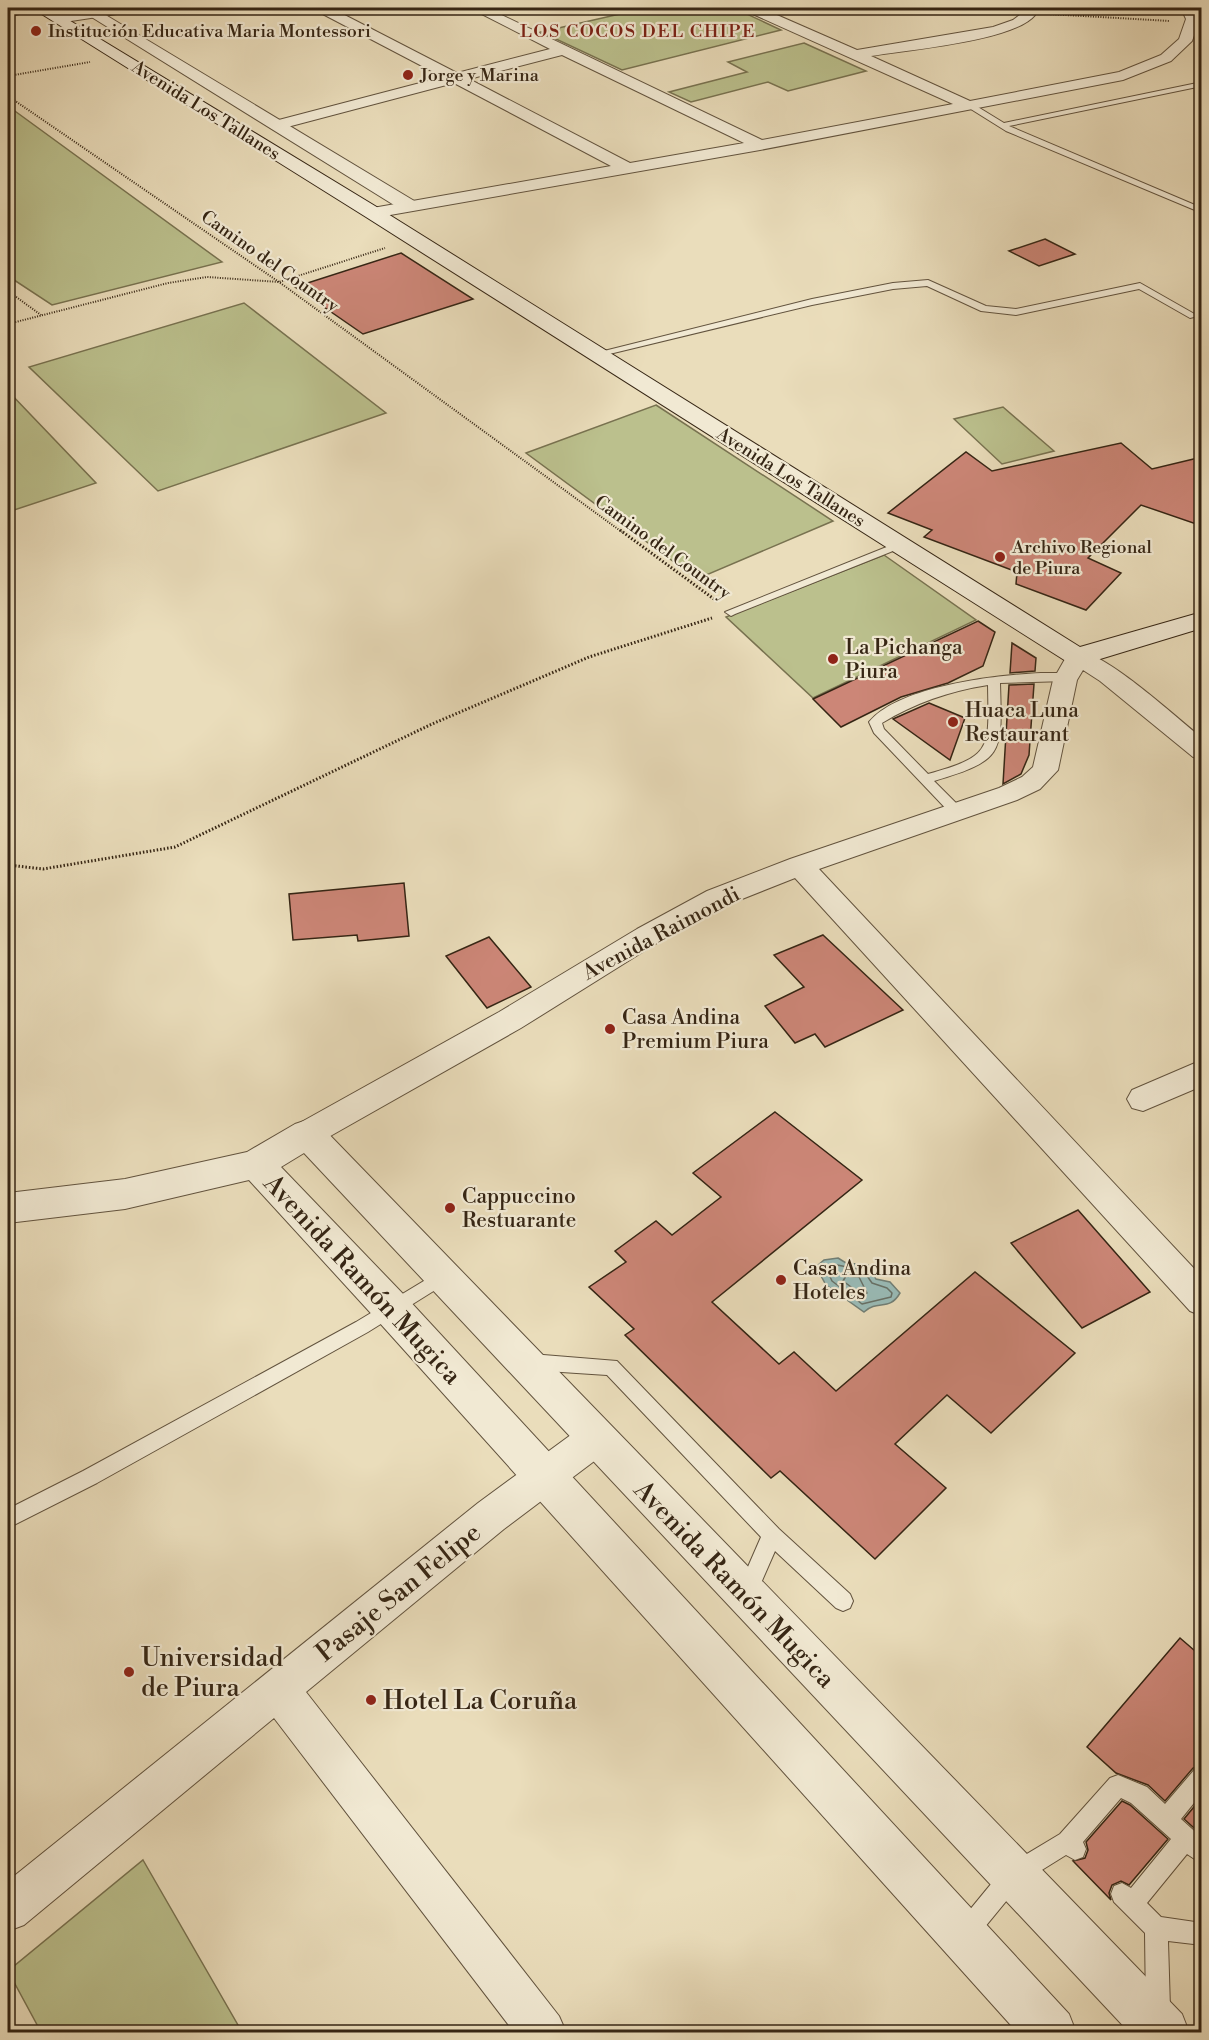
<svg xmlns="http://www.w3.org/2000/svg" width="1209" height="2040" font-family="'Libre Bodoni',serif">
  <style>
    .green { fill: #bbc08d; stroke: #787250; stroke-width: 1.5 }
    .water { fill: #99bbb7; stroke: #717f76; stroke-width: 1.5 }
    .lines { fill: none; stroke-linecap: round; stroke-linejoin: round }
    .shore { stroke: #677066; stroke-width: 1.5 }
    .building { fill: #cc8677; stroke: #352514; stroke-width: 1.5 }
    .service-casing { stroke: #62533e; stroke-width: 2 }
    .minor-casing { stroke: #62533e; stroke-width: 2 }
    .tertiary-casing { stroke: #62533e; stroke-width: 2 }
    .secondary-casing { stroke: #352514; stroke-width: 2 }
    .path-far1 { stroke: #352514; stroke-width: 2; stroke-dasharray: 1 1.5; stroke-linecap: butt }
    .path { stroke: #352514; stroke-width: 3; stroke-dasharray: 1.5 2; stroke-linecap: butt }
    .service { fill: #f1e9d3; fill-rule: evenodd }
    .minor { fill: #f1e9d3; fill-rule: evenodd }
    .tertiary { fill: #f1e9d3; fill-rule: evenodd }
    .secondary { fill: #f1e9d3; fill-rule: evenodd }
    .poi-dot { fill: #8f2418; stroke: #f1e9d3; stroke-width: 2 }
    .labels { text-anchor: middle; stroke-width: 4.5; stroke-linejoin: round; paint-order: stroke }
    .far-poi-label { font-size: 18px; fill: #352514; stroke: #f1e9d3; text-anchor: start }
    .far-neighbourhood-label { font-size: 18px; letter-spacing: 1.5px; fill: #7a1f14; stroke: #f1e9d3 }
    .far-street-label { font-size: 18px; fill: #352514; stroke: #f1e9d3 }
    .poi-label { font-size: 21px; fill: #352514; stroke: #f1e9d3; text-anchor: start }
    .street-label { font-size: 21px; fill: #352514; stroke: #f1e9d3 }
    .near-street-label { font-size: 26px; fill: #352514; stroke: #f1e9d3 }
    .near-poi-label { font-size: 26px; fill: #352514; stroke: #f1e9d3; text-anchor: start }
  </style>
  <rect width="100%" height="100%" fill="#eaddbb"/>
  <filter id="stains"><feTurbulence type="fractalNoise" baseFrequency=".00333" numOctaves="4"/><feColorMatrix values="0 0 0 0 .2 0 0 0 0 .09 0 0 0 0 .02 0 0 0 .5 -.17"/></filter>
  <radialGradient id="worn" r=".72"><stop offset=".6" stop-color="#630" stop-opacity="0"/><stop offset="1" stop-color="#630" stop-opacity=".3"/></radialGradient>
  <path class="green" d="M646 8H734L781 30 622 70 541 32Z
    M804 43 866 71 788 91 768 82 691 102 669 92 747 72 728 62Z
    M8 106 222 262 52 305 8 276Z
    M244 303 386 413 158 491 29 367Z
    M8 391 96 483 8 512Z
    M656 405 833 521 697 579 526 453Z
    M1003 407 1054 451 1002 464 954 419Z
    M884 555 976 620 813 698 726 617Z
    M143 1860 242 2032H41L8 1971Z"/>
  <path class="water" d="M838 1258 846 1263 868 1265 876 1279 890 1282 900 1293C889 1312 878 1299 864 1312L826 1285 816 1267 824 1260Z"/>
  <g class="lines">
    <path class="shore" d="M837 1265 863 1270 872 1283 887 1288 892 1293 891 1297 862 1304 832 1281 826 1268Z
      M846 1276 859 1277 867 1293 862 1295 843 1281Z"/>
  </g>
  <path class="building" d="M1045 239 1075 254 1039 266 1009 251Z
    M401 253 473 299 363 334 295 287Z
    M1121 443 1152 469 1202 457V526L1141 505 1088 558 1121 573 1086 610 1016 584 1017 572 924 537 932 530 888 513 966 452 992 471Z
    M978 621 995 632 983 666 948 683 901 697 841 727 813 699Z
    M1012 643 1036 658 1035 671 1010 673Z
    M1034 684 1029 755 1021 774 1003 784 1009 685Z
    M929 703 965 718 950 760 893 719Z
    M404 883 409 936 358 941 357 935 293 940 289 894Z
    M823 935 903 1010 825 1047 815 1034 795 1043 765 1006 804 987 774 955Z
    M489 937 531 987 487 1008 446 956Z
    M775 1112 862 1180 712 1302 779 1364 794 1352 836 1391 975 1272 1075 1353 991 1433 947 1395 895 1444 946 1488 875 1559 780 1471 771 1478 625 1335 634 1329 589 1287 626 1262 615 1251 656 1221 672 1235 721 1197 693 1173Z
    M1078 1210 1150 1292 1082 1328 1011 1243Z
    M1180 1638 1202 1657V1764L1193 1768 1165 1801 1148 1785 1116 1773 1087 1747Z
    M1202 1797V1835L1184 1819Z
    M1122 1801 1130 1805 1168 1839 1129 1885 1121 1881 1112 1885 1109 1893 1111 1900 1073 1861 1085 1858 1088 1850 1086 1842Z"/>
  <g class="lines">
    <g class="service-casing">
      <path id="service" d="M17 11 19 14 8 17V13Z
        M1202 82V86L1009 126 1202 208V213L1006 131 966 106 973 104 1004 123Z
        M928 280 986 306 1016 309 1140 283 1198 316 1190 318 1139 289 1016 315 981 311 927 286 893 289 812 305 597 357 592 354 812 299 893 283Z
        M899 542 905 545 903 547 735 614 731 616 725 612Z
        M1041 673H1066L1072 677 1066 681 1000 683C1002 753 1005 760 934 781L962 809 964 812 962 815H952L874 733 869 722C899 686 996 675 1041 673ZM988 685C989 749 993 756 928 774L884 729 882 723C915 703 949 691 988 685Z
        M442 1270 448 1272 451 1277 448 1282 368 1332 97 1483 8 1528V1509L83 1471 356 1322Z
        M531 1354 617 1361 779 1529 850 1594 853 1601 850 1608 843 1611 836 1608 775 1551 754 1599 747 1602 740 1599 737 1592 761 1537 607 1375 531 1370 525 1368 522 1362 525 1356Z
        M1202 1766V1793L1181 1819 1202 1838V1864L1187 1854 1147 1903 1161 1917 1202 1923V1945L1168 1941 1170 2009 1166 2017 1158 2021 1150 2017 1146 2009 1145 1933 1114 1902 1111 1894 1114 1886 1122 1883 1131 1888 1171 1839 1131 1803 1121 1798 1083 1842 1086 1849 1083 1857 1075 1860 1066 1855 1021 1883 975 1939 967 1942 959 1939 956 1931 959 1923 1005 1867 1060 1834 1110 1778 1118 1775 1147 1787 1165 1804 1195 1769Z"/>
    </g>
    <g class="minor-casing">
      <path id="minor" d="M107 8H137L130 12 58 23 51 19 58 15Z
        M316 8H331L457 73 550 49 470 8H487L762 140 953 104 746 11 745 8H761L857 50 993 27 1013 20 1021 14 1022 8H1034L1035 15C1014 41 906 50 871 56L970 101 1119 72 1161 55 1179 39 1186 19 1181 8H1193L1200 19 1192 41 1171 61 1123 80 760 150 373 218 365 213 367 209 611 166 454 83 276 130 271 128 268 125 271 122 443 77 317 11ZM562 55 744 143 630 163 469 79Z
        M1078 650C1112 658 1172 714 1202 738V759L1193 757 1100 681 1083 670 1077 680 1058 770 1040 789 1017 800 819 869 1202 1277V1316L1190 1311 795 878 727 905 657 943 521 1028 318 1143 307 1147 296 1143 291 1134 296 1125 499 1012 637 929 707 891 790 859 999 788 1022 777 1033 767 1053 680 1069 652Z
        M1202 1060V1086L1143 1111 1132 1108 1127 1099 1132 1090Z
        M596 1421 609 1426 614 1438 609 1450 504 1529 306 1692 559 2016 566 2032H514L274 1718 24 1925 8 1931V1881L478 1503 583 1426Z"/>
    </g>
    <g class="tertiary-casing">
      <path id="tertiary" d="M77 8H94L416 202 418 206 416 210H402Z
        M307 1120 319 1124 1182 2014 1189 2032H1129L304 1153 281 1167 406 1297 1069 2014 1076 2032H1017L378 1321 249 1180 125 1209 8 1223V1193L125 1179 247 1152 295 1124Z"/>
    </g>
    <g class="secondary-casing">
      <path id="secondary" d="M32 8H49L380 209 1080 647 1202 612V628L1087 663 1078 665 1069 663 366 217Z"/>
    </g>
    <path class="path-far1" d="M1048 14 1170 21
      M8 76 90 62
      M8 96 279 282 622 532
      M8 291 41 315
      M8 324 168 283 207 277 279 282 385 248"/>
    <path class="path" d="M620 530 718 602
      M8 865 43 869 175 847 432 724 589 657 712 618"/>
    <use href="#service" class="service"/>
    <use href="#minor" class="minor"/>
    <use href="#tertiary" class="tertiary"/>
    <use href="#secondary" class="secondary"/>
  </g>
  <g class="poi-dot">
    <circle cx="36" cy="31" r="6"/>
    <circle cx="408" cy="75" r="6"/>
    <circle cx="1000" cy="557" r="6"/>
    <circle cx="833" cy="659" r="6"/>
    <circle cx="953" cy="722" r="6"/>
    <circle cx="610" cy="1029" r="6"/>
    <circle cx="450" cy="1208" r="6"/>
    <circle cx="781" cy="1280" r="6"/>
    <circle cx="129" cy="1672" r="6"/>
    <circle cx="371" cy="1700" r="6"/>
  </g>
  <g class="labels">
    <g class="far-poi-label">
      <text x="48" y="37">Institución Educativa Maria Montessori</text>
      <text x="420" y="81">Jorge y Marina</text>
      <text x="1012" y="553">Archivo Regional<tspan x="1012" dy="21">de Piura</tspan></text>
    </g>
    <g class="far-neighbourhood-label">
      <text x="638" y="37">LOS COCOS DEL CHIPE</text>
    </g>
    <g class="far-street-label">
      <text transform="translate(206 110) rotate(32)" y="6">Avenida Los Tallanes</text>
      <text transform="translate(270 261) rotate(35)" y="6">Camino del Country</text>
      <text transform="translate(791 477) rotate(32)" y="6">Avenida Los Tallanes</text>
      <text transform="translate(663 547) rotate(36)" y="6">Camino del Country</text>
    </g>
    <g class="poi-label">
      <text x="845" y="654">La Pichanga<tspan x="845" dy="24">Piura</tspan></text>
      <text x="965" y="717">Huaca Luna<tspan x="965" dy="24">Restaurant</tspan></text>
      <text x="622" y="1024">Casa Andina<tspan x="622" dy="24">Premium Piura</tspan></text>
      <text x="462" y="1203">Cappuccino<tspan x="462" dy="24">Restuarante</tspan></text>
      <text x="793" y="1275">Casa Andina<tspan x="793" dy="24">Hoteles</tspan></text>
    </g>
    <g class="street-label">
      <text transform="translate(661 933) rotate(-28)" y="7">Avenida Raimondi</text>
    </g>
    <g class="near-street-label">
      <text transform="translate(363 1279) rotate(47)" y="9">Avenida Ramón Mugica</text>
      <text transform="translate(735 1584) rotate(46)" y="9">Avenida Ramón Mugica</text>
      <text transform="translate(398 1592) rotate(-39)" y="9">Pasaje San Felipe</text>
    </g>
    <g class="near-poi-label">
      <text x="141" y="1666">Universidad<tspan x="141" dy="30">de Piura</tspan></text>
      <text x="383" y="1709">Hotel La Coruña</text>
    </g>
  </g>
  <rect width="1209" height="2040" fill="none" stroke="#eaddbb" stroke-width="30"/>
  <rect x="9" y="9" width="1191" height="2022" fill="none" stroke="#352514" stroke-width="3"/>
  <rect x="15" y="15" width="1179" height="2010" fill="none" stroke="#352514" stroke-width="1.5"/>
  <rect width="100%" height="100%" filter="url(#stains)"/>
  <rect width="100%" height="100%" fill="url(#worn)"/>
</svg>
